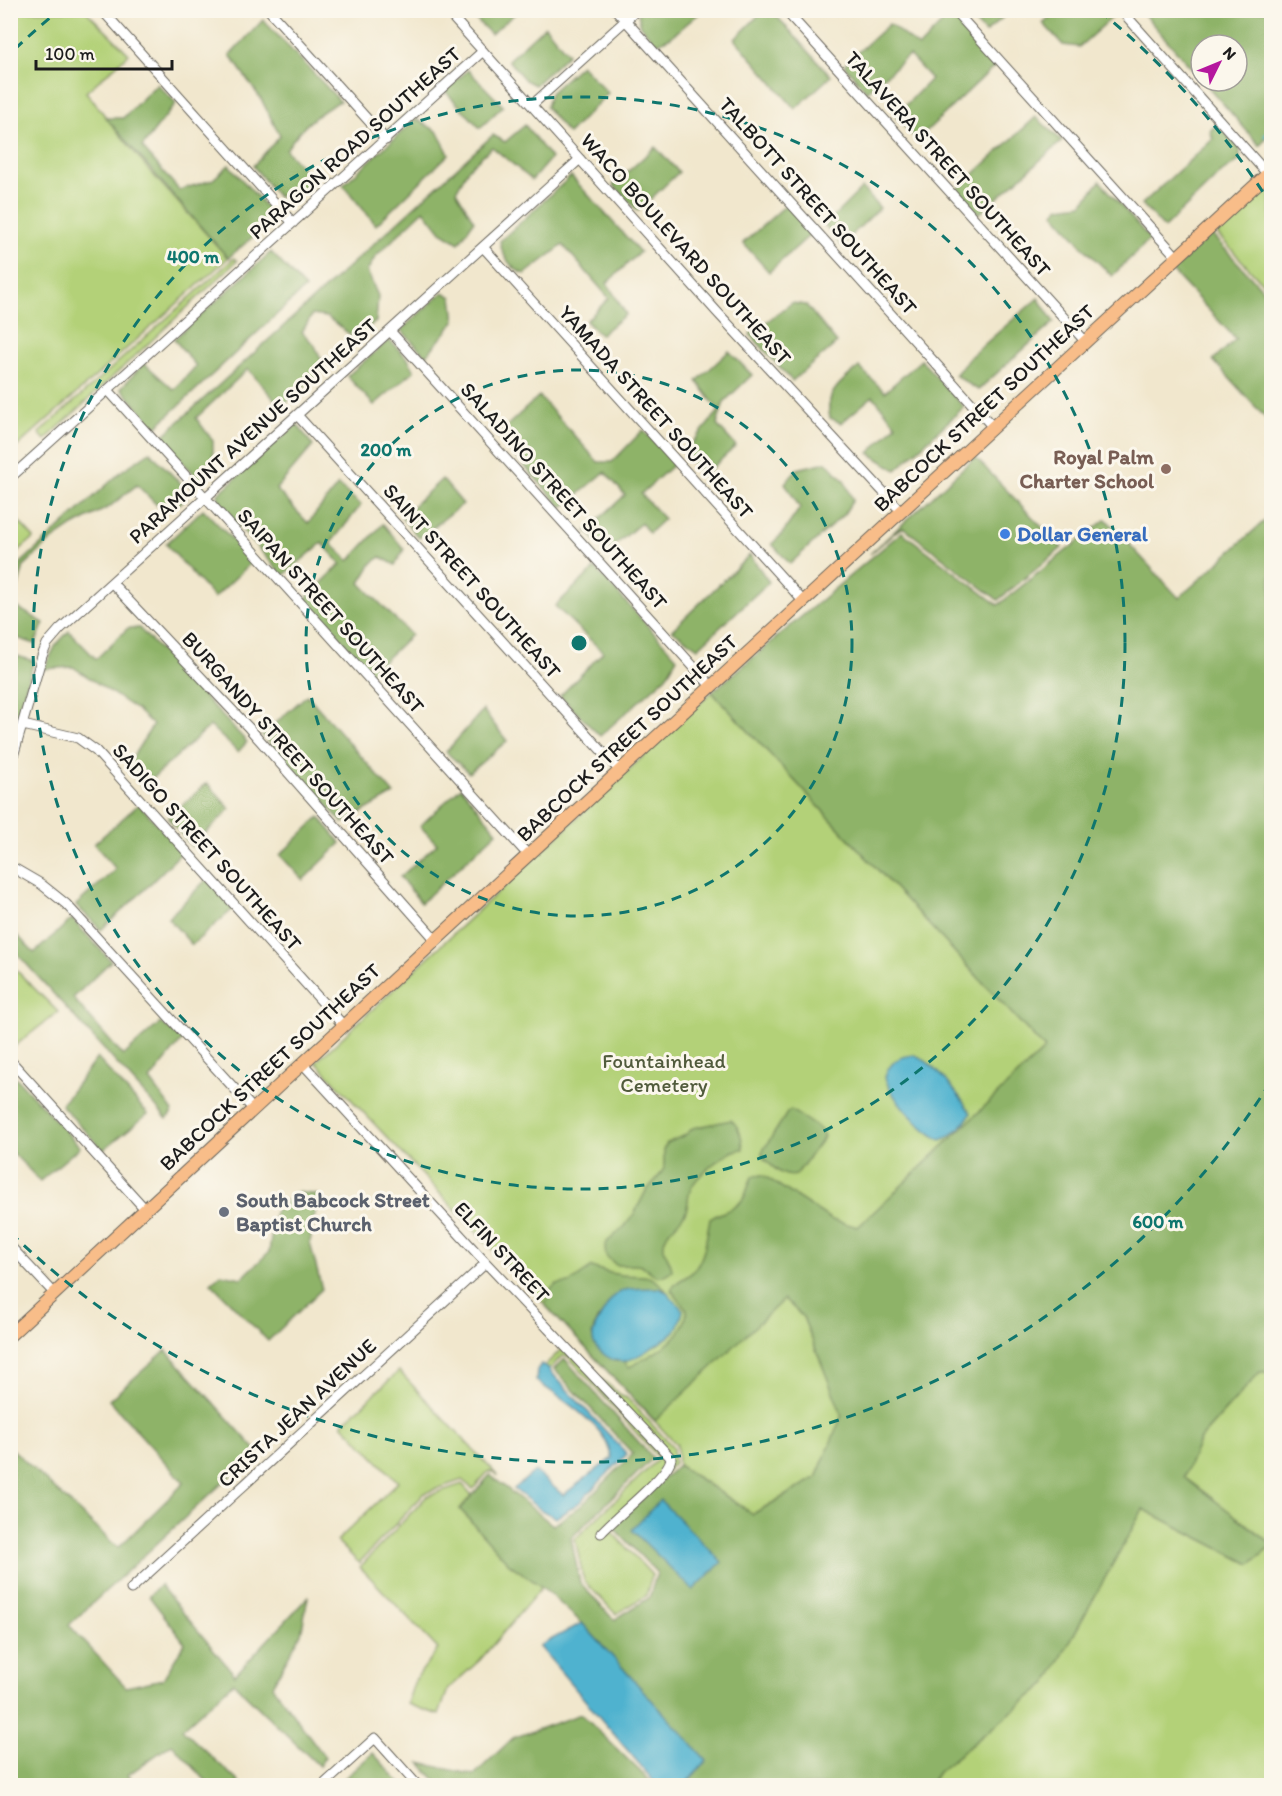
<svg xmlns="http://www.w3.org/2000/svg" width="1282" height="1796" font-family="Itim,sans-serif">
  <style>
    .green { fill: #b3d178; stroke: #68764a; stroke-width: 1.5 }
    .forest { fill: #8eb368; stroke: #556842; stroke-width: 1.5 }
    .water { fill: #50b2cf; stroke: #366776; stroke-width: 1.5 }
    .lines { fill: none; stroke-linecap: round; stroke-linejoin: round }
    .stream { stroke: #50b2cf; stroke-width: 3 }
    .minor-casing { stroke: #67635a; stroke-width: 11 }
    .major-casing { stroke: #67635a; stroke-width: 14 }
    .minor { stroke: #fff; stroke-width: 9 }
    .major { stroke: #f8bd89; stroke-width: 12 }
    .ring { fill: none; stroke: #0f766e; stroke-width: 3; stroke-dasharray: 10 8 }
    .education-dot { fill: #8d6e63; stroke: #fbf7ec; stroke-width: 2 }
    .shop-dot { fill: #3f7fe0; stroke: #fbf7ec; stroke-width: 2 }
    .worship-dot { fill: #6b7280; stroke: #fbf7ec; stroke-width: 2 }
    .labels { text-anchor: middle; stroke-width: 6; stroke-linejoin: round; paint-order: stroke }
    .street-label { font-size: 21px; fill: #1c1c1c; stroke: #fbf7ec }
    .education-label { font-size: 21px; font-weight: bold; fill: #785e54; stroke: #fbf7ec; text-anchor: end }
    .shop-label { font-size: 21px; font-weight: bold; fill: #366cbe; stroke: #fbf7ec; text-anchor: start }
    .park-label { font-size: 21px; fill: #515b3c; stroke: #fbf7ec }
    .worship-label { font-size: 21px; font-weight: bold; fill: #5b616d; stroke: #fbf7ec; text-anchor: start }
    .centre { fill: #0f766e; stroke: #fbf7ec; stroke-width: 3 }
    .ring-label { font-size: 18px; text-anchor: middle; font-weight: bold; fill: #0f766e; stroke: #fbf7ec; stroke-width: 6; stroke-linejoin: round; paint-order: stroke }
  </style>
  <rect width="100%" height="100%" fill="#fbf7ec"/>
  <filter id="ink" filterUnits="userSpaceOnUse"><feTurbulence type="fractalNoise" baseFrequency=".0167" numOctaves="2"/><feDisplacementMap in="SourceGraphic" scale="12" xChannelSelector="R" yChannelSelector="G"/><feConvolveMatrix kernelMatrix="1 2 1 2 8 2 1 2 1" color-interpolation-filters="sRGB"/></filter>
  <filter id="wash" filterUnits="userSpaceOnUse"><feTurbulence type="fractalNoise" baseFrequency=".008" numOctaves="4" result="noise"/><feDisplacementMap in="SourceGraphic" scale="24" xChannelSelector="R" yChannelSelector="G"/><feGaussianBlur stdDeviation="1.35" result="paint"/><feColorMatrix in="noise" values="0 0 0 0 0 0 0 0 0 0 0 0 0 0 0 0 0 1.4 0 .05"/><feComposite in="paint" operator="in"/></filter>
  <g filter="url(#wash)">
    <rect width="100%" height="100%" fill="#f1e7cd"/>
    <path class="green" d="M11 11H86L129 54 86 92 148 169 228 258 11 452Z
      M1271 184V292L1217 234Z
      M234 258 237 261 45 440 39 433Z
      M10 512 34 538 11 557H10Z
      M712 692 1045 1049 784 1298 803 1317 843 1415 816 1478 753 1514 678 1465 677 1445 316 1062Z
      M11 965 58 1012 11 1049Z
      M563 1348 622 1396 627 1398 673 1447 674 1463 611 1524 610 1530 652 1575 646 1596 616 1614 584 1581 575 1539 656 1461 657 1456 568 1356H562L550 1369 544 1366Z
      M399 1371 498 1476 493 1472H488L473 1489 462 1480 425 1493 359 1563 337 1541 398 1482 342 1424Z
      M1260 1372H1271V1543L1184 1477 1200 1439Z
      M462 1484 472 1495 460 1509 508 1563 542 1587 480 1660 448 1689 439 1715 407 1704 415 1680 438 1649 360 1567 427 1496Z
      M1143 1509 1250 1564 1271 1547V1785L929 1786 938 1772 1047 1683Z"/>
    <path class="forest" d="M641 10 702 11 671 37 656 44 641 26 638 14Z
      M1057 10 1111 11 1115 15 1079 47 1063 45 1043 23Z
      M467 11H518L491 34Z
      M763 11H772L831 76 795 109 735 39Z
      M965 11H1010L985 33Z
      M1141 11H1271V131L1260 146 1203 81H1237V45H1201V79Z
      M951 14 996 65 917 140 895 116 931 79 909 55 867 92 844 65 889 24 919 47Z
      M263 20 340 101C318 113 299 128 286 150L312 179 297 194 278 197 253 166 280 136 261 99 230 55Z
      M545 26 568 54 535 85 525 80 508 60Z
      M581 65 608 93 568 134 546 107 550 93Z
      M468 70 503 106 480 128 445 91Z
      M157 84 176 103 142 147 179 190 212 180 229 165 267 208V225L228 258 106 118H123Z
      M1036 117 1062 141 979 214 956 190Z
      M416 119 437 131 449 154 376 225 343 185Z
      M1217 124 1240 148V160L1222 172 1164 228 1142 204 1213 139 1210 131Z
      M525 125 551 158 532 180 492 147 469 168 456 191 474 221 459 243 441 232 424 210 376 256 367 271 378 296 376 322 352 336 327 317 312 315 302 332 315 346 326 369 281 407 248 369 196 418 213 441V465L200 480 168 447 163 436 493 135 505 142Z
      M655 147 679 172 638 211 613 185Z
      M571 176 640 252 607 283 626 314 600 335 586 321 609 298 563 245 525 274C512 271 501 254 500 241Z
      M1100 181 1150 239 1112 276 1085 249 1054 213 1060 207 1082 204Z
      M862 188 880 208 841 245 825 225Z
      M786 205 812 233 769 272 743 243Z
      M1211 234 1271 298V424L1213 360 1236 339 1172 271Z
      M271 252 305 288 155 428 121 388 144 363 174 390 196 366 174 339Z
      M443 292 452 297 455 321 426 356 401 330Z
      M1038 298 1054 322 978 390 955 375 971 356Z
      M792 303 806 305 837 343 792 381 750 334Z
      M389 340 408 359 414 371 374 405 347 376Z
      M729 351 752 375 724 402 717 425 736 446 703 476 684 453 719 411 697 381Z
      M921 360 964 407 896 470 869 453 896 425 873 396 841 423 830 418C824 393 841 382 859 367L885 392Z
      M539 396 598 462H612L643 430 675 463 641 494 664 519 649 533 641 523 607 552 586 531 625 495 605 472 562 508 497 435Z
      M297 424 313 446 276 489 308 523 338 485 361 505 331 543 349 561 383 524 404 549 395 565 381 557 372 563 360 583 411 635 371 673 305 599 341 564 322 543 283 576 220 505 218 494Z
      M150 452 183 486 187 499 164 512 137 485 109 507 73 526 51 541 24 566 13 605 44 623 35 644 11 636V572L123 470Z
      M975 457 1062 548 998 600 904 528 899 529 870 554Z
      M826 462 844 480 853 500 844 514 790 564 772 544 782 534 800 508 785 483 797 469Z
      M442 479 463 504 419 538 401 517Z
      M203 509 253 561 214 598 166 544Z
      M1271 515V1372H1260L1200 1439 1184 1477 1271 1543V1547L1250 1564 1143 1509 1047 1683 938 1772 929 1785 684 1786 706 1761 582 1623 542 1587 508 1563 460 1509 490 1475 553 1525 581 1506 633 1454 554 1369 565 1359 653 1458 571 1538 580 1583 614 1620 649 1598 657 1573 613 1527 678 1465 753 1514 816 1478 842 1415 803 1317 784 1299 655 1421 544 1304 551 1289 557 1284 569 1283 592 1267C600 1270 608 1273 616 1274 639 1279 649 1268 667 1292L658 1288 601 1316 596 1321 592 1336 615 1361H625L628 1368C652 1354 685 1341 687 1310L671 1290C676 1279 688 1279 695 1269 706 1255 706 1236 710 1219 720 1212 737 1209 743 1199 748 1191 748 1183 753 1176L763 1175 832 1220 858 1227 1045 1049 712 692 902 532 998 605 1106 519 1179 598Z
      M750 555 769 582 698 648 672 630Z
      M595 568 677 658 666 677 600 736 560 696 603 652 555 606Z
      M128 628H139L247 742 238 752 210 726 143 787 126 767 153 725 137 710 73 667 44 669 56 645 69 631 96 659Z
      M10 654 34 661 16 719 11 716Z
      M307 695 394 794 343 823 262 735Z
      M483 710 507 741 469 773 446 752Z
      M207 783 230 809 192 847 168 818Z
      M461 787 497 832 421 903 400 877 437 844 420 826Z
      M139 804 182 852 140 894 101 930 76 905 116 869 94 844Z
      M319 817 341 843 303 880 280 855Z
      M207 879 233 909 192 945 168 918Z
      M72 919 111 961 73 998 123 1056 160 1023 183 1039 150 1080 173 1111 167 1119 11 947V941L18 936 34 953Z
      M97 1058 148 1114 103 1150 61 1105Z
      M10 1071 80 1147 40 1181 11 1151Z
      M791 1110 821 1130 824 1137 796 1175C782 1179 773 1166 763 1158L762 1152 787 1113Z
      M731 1120C739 1126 743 1139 743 1149 727 1150 695 1176 690 1191 687 1198 689 1206 685 1213 678 1225 662 1233 664 1248 665 1255 671 1261 672 1270 653 1285 656 1271 641 1266 635 1264 623 1266 616 1265L606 1256 605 1248 607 1242 625 1226 634 1214 646 1191 660 1175 664 1168V1148L667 1143 685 1135 693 1128Z
      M297 1192 318 1195 310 1243 322 1289 268 1341 211 1283 221 1274 242 1278 269 1252 275 1211Z
      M166 1350 257 1451 69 1625 126 1687 163 1679 185 1643 149 1596 160 1585 235 1675 308 1597 301 1634 272 1686 325 1757 319 1766 233 1683 182 1729 242 1785H210L172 1744 128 1775 137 1785H11V1448L118 1548 184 1483 109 1400Z
      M581 1714 654 1785H440L420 1763 474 1775 513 1738Z
      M373 1753 402 1785H337Z"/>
    <path class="water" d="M915 1055C935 1063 959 1095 971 1113 964 1124 954 1136 941 1140 922 1131 890 1097 885 1077 890 1061 900 1056 915 1055Z
      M658 1288 667 1292 683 1310C678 1334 672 1335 653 1347 634 1359 620 1370 600 1351 595 1347 592 1342 593 1335 594 1325 599 1319 604 1311 608 1303 613 1295 622 1291 631 1287 648 1289 658 1288Z
      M541 1364 550 1369 551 1372 627 1454 579 1503 556 1518 541 1510 514 1489 535 1471 563 1495 612 1458C610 1452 608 1445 605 1440 595 1420 555 1394 536 1381L537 1370Z
      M660 1500 722 1562 693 1590 632 1530Z
      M582 1623 707 1761 684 1785H657L539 1646Z"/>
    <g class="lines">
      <path class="stream" d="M1265 136 1272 130"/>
    </g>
  </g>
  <g filter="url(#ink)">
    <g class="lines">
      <g class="minor-casing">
        <path id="minor" d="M102 10 293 223
          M269 10 386 140
          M446 10 717 312 901 511
          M616 10 992 426
          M785 10 1085 341
          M954 10 1177 257
          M1121 10 1272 179
          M532 105 637 10
          M483 247 803 601
          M390 331 711 686
          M108 390 529 856
          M297 415 620 771
          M10 478 483 51
          M112 583 249 728 436 940
          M23 725 78 738 96 751 344 1026
          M10 767 42 656 47 644 60 629 580 159
          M10 866 41 884 66 904 254 1110
          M10 1060 145 1209
          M303 1064 486 1263 671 1458C669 1476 615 1517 601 1533
          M10 1246 55 1294
          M131 1589 486 1263
          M322 1786 375 1738 418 1786"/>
      </g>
      <g class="major-casing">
        <path id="major" d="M10 1335 436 940 1272 170"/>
      </g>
      <use href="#minor" class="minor"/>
      <use href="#major" class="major"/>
    </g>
  </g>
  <g class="ring">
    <circle cx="579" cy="643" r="273"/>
    <circle cx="579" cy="643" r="546"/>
    <path d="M1270 1083A819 819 0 0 1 15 1237M15 49A819 819 0 0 1 58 11M1100 11A819 819 0 0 1 1270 203"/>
  </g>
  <circle class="education-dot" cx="1166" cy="469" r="6"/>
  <circle class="shop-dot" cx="1005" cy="534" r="6"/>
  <circle class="worship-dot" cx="224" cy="1212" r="6"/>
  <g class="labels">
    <g class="street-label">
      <text transform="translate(355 143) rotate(-42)" y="7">PARAGON ROAD SOUTHEAST</text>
      <text transform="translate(948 164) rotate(48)" y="7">TALAVERA STREET SOUTHEAST</text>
      <text transform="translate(818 206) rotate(48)" y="7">TALBOTT STREET SOUTHEAST</text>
      <text transform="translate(686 249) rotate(48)" y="7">WACO BOULEVARD SOUTHEAST</text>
      <text transform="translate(984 408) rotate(-43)" y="7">BABCOCK STREET SOUTHEAST</text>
      <text transform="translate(656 412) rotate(48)" y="7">YAMADA STREET SOUTHEAST</text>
      <text transform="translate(253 431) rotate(-42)" y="7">PARAMOUNT AVENUE SOUTHEAST</text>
      <text transform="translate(564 496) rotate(48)" y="7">SALADINO STREET SOUTHEAST</text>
      <text transform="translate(472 581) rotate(48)" y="7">SAINT STREET SOUTHEAST</text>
      <text transform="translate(331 611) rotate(48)" y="7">SAIPAN STREET SOUTHEAST</text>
      <text transform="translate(627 738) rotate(-43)" y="7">BABCOCK STREET SOUTHEAST</text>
      <text transform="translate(288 748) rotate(48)" y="7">BURGANDY STREET SOUTHEAST</text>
      <text transform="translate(207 847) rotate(48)" y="7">SADIGO STREET SOUTHEAST</text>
      <text transform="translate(270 1067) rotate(-43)" y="7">BABCOCK STREET SOUTHEAST</text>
      <text transform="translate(502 1252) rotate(47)" y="7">ELFIN STREET</text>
      <text transform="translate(297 1413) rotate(-43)" y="7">CRISTA JEAN AVENUE</text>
    </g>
    <g class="education-label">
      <text x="1154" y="464">Royal Palm<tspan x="1154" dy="24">Charter School</tspan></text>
    </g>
    <g class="shop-label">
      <text x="1017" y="541">Dollar General</text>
    </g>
    <g class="park-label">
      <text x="664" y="1068">Fountainhead<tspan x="664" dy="24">Cemetery</tspan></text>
    </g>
    <g class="worship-label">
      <text x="236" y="1207">South Babcock Street<tspan x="236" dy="24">Baptist Church</tspan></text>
    </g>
  </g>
  <circle cx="579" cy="643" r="9" class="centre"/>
  <g class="ring-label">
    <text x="193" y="263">400 m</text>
    <text x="386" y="456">200 m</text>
    <text x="1158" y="1228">600 m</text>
  </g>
  <rect width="1282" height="1796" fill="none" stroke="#fbf7ec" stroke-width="36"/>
  <g transform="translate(1219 63) rotate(47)"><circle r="28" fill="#fbf7ec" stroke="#a29f99" stroke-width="1.5"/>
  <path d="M0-4.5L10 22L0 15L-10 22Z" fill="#b5179e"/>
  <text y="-9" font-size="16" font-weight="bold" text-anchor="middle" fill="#1c1c1c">N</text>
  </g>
  <path d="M36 60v9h136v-9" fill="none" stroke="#1c1c1c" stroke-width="3"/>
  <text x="45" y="60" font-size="18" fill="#1c1c1c" stroke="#fbf7ec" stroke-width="4.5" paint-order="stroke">100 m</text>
</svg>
